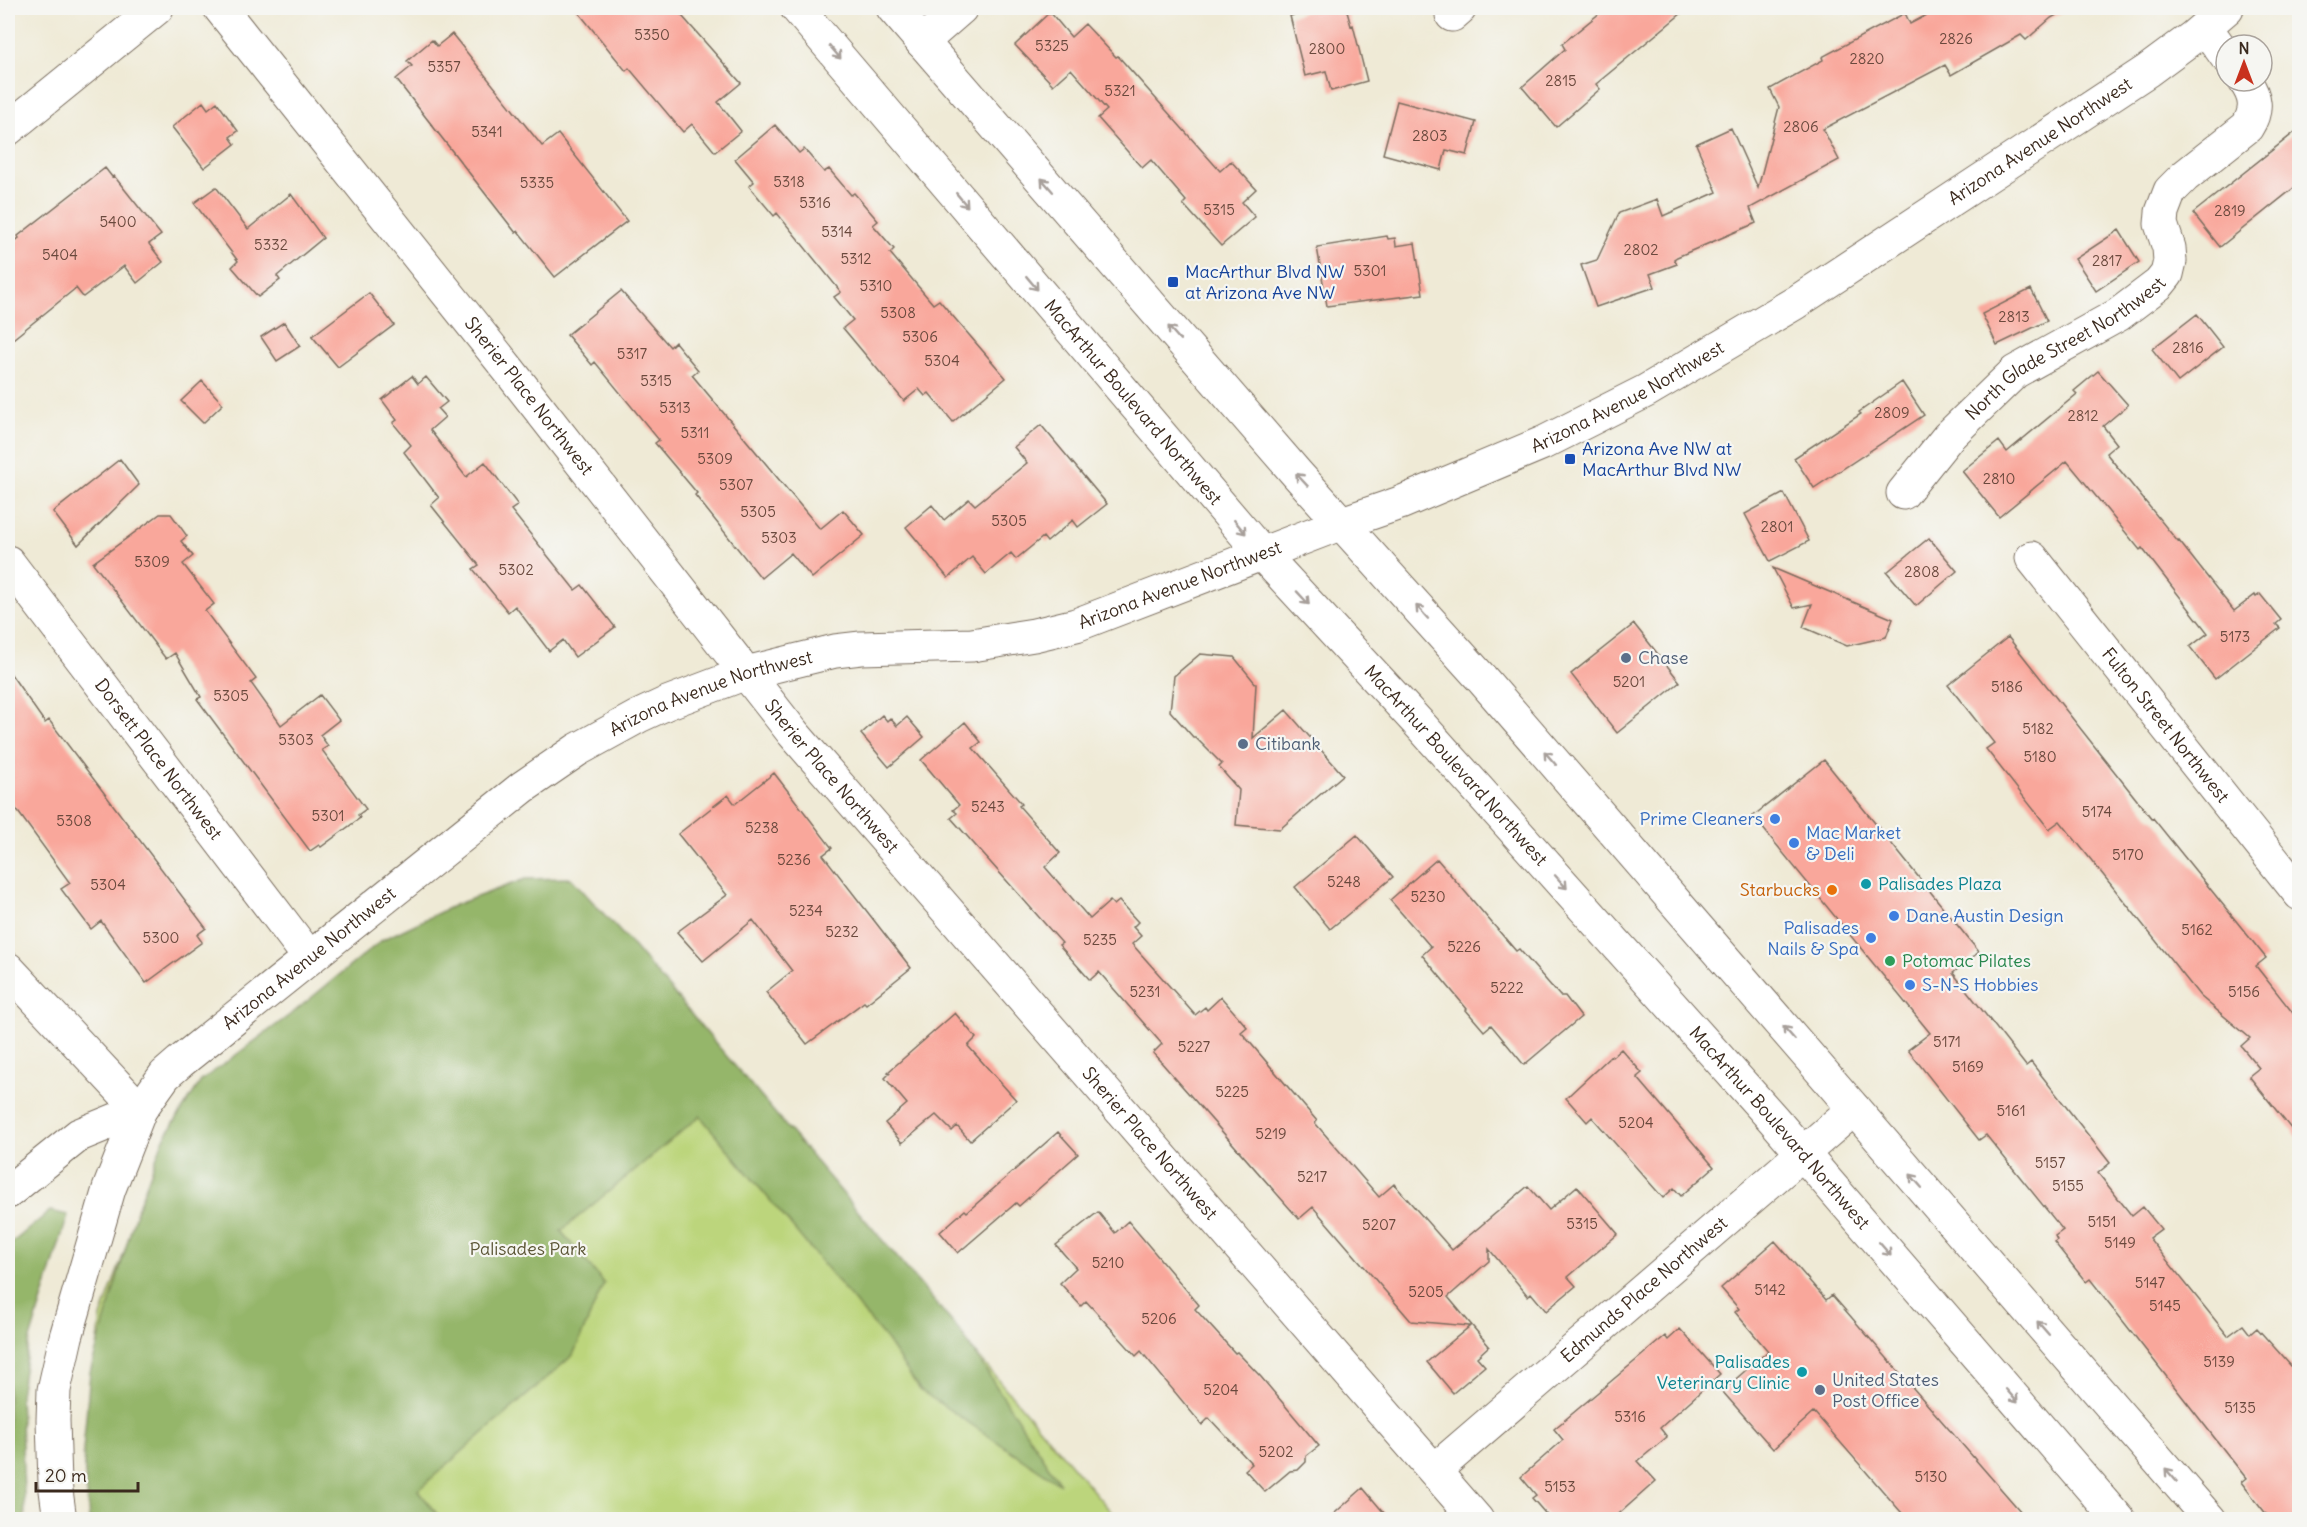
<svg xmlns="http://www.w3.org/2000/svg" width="2307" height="1527" font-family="Delius,sans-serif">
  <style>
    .green { fill: #bcd57b; stroke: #7c804c; stroke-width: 1.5 }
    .forest { fill: #95b66b; stroke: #687044; stroke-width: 1.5 }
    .building { fill: #f9a79b }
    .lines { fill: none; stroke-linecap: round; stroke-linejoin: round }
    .minor-casing { stroke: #7a6d5e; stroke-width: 35 }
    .secondary-casing { stroke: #7a6d5e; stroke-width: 35 }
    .primary-casing { stroke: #7a6d5e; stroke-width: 35 }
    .minor { stroke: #fff; stroke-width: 33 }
    .secondary { stroke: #fff; stroke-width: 33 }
    .primary { stroke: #fff; stroke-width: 33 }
    .oneway { stroke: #a79f9a }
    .transit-dot { fill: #1a4fb4; stroke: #f6f6f2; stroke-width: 2 }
    .service-dot { fill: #5c6f8a; stroke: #f6f6f2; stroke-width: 2 }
    .shop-dot { fill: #3f7fe0; stroke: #f6f6f2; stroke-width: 2 }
    .culture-dot { fill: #0f9aa8; stroke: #f6f6f2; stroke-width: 2 }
    .food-dot { fill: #e8710a; stroke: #f6f6f2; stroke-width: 2 }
    .leisure-dot { fill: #2e9e5b; stroke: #f6f6f2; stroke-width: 2 }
    .labels { text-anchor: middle; stroke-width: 4.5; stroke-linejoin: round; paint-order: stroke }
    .number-label { font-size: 15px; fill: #6a493d }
    .street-label { font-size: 18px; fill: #3b2a1e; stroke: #f6f6f2 }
    .transit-label { font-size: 18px; fill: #164399; stroke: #f6f6f2; text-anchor: start }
    .service-label { font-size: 18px; fill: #4e5e75; stroke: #f6f6f2; text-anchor: start }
    .shop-label { font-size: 18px; fill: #366cbe; stroke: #f6f6f2; text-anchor: start }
    .culture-label { font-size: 18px; fill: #0d838f; stroke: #f6f6f2; text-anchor: start }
    .food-label { font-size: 18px; fill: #c56008; stroke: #f6f6f2; text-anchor: end }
    .leisure-label { font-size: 18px; fill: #27864d; stroke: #f6f6f2; text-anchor: start }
    .park-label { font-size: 18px; fill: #5b5535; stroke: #f6f6f2 }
  </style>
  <rect width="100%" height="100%" fill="#f6f6f2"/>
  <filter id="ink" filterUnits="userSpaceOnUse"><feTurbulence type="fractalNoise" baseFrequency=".0167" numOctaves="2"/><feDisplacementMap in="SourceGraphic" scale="12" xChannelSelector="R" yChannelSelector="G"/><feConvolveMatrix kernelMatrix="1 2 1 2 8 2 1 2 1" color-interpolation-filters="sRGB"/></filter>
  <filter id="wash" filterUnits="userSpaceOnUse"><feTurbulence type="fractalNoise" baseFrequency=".008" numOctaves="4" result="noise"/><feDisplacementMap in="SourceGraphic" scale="24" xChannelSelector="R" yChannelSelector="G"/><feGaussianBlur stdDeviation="1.35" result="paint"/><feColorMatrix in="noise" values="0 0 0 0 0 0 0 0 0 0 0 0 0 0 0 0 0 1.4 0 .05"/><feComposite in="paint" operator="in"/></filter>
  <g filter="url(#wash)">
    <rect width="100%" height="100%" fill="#efead6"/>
    <path class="green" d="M578 890 1091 1488 1117 1519 94 1520 86 1433 101 1317 162 1147Z"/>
    <path class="forest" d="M571 878 635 948 962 1334 1060 1484 920 1390 887 1341 700 1116 561 1231 604 1283 573 1355 418 1490 441 1519H89L83 1451 90 1372 136 1212 163 1140 201 1081 295 1011 382 940 455 905 525 879Z
      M50 1211 68 1215 28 1346 20 1395 25 1519H8V1246Z"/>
    <g id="blocks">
      <path class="building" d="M575 8H675L741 83 718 102 741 131 715 152 692 124 683 132 629 68 626 71Z
        M1322 8H1346L1351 26 1353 25 1367 81 1331 91 1326 71 1305 76 1290 16Z
        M1606 8H1688L1596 84 1600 89 1556 127 1522 87 1565 49 1562 44Z
        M1940 8H2069L2051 18 2026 40 2021 35 1951 75 1945 65 1823 129 1839 160 1750 208 1756 223 1677 257 1674 259 1677 264 1650 274 1655 287 1596 307 1581 265 1597 260 1619 213 1657 199 1663 216 1717 192 1696 144 1731 128 1758 188 1779 107 1770 89 1823 60 1822 57 1905 13 1910 24Z
        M1050 12 1071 37 1085 24 1116 57 1118 56 1220 171 1231 161 1256 189 1242 202 1255 217 1221 246 1183 204 1186 201 1151 160 1142 168 1098 118 1107 110 1071 69 1053 85 1015 45Z
        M452 34 542 146 558 134 627 221 555 277 518 231 516 233 396 79 412 66 407 61 432 40 437 46Z
        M1397 101 1476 122 1467 155 1446 150 1441 170 1383 154Z
        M203 102 208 109 217 102 238 131 230 137 235 144 204 168 172 127Z
        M775 125 799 153 804 149 824 172 829 169 851 195 854 193 878 221 873 225 894 249 890 253 933 304 939 300 1006 378 953 422 929 393 925 396 919 389 904 401 843 328 853 320 834 297 841 292 777 213 774 216 749 186 754 182 735 159Z
        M2300 128V183L2220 247 2193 213Z
        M105 168 112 177 114 176 161 235 149 244 163 262 137 283 124 266 83 297 76 288 8 343V247L19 238 18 236Z
        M216 187 248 229 291 194 323 238 277 276 280 280 258 297 232 267 238 261 194 203Z
        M2119 230 2139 262 2096 291 2075 259Z
        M1387 236 1388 239 1395 238 1396 246 1415 243 1423 294 1327 306 1317 247Z
        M2031 289 2047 321 1997 345 1982 314Z
        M621 291 670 347 675 342 698 370 692 375 820 529 843 510 864 535 812 578 791 553 761 578 695 495 697 493 655 443 659 440 595 362 592 365 567 335Z
        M369 293 394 325 338 367 312 336Z
        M2197 314 2223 347 2178 382 2152 349Z
        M284 322 300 346 277 361 261 337Z
        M2098 371 2128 405 2103 426 2117 444 2106 453 2178 542 2179 541 2234 611 2255 595 2256 597 2260 594 2281 620 2276 624 2280 628 2215 679 2190 647 2208 633 2142 548 2140 550 2067 461 1999 517 1962 471 1999 441 2007 452 2077 394 2074 391Z
        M412 376 418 384 426 377 447 402 438 409 445 417 430 430 466 477 485 462 518 505 511 510 575 590 582 585 615 627 575 657 563 640 549 651 515 606 508 612 473 569 479 565 431 505 439 498 404 452 411 445 393 423 397 420 382 400Z
        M202 381 223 404 203 423 181 401Z
        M1902 382 1924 415 1814 488 1794 458 1861 414 1859 412Z
        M1041 425 1107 504 1078 527 1073 520 1047 542 1043 537 1016 559 1011 553 986 574 972 557 948 578 906 527 932 505 944 520 969 499 975 505 1027 463 1014 447Z
        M120 459 139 485 78 545 53 512Z
        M1784 493 1809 541 1770 561 1745 514Z
        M160 514H171L187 536 181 541 193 556 183 564 214 604 205 611 256 679 251 683 281 725 320 695 339 720 320 735 328 746 322 750 366 809 358 815 360 818 321 847 319 845 310 851 197 699 201 697 175 653 166 659 93 563Z
        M1929 538 1957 571 1916 606 1887 572Z
        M1773 568 1893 619 1886 637 1847 646 1803 627 1812 604 1794 608Z
        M1634 624 1680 682 1617 733 1571 674Z
        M2008 637 2152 819 2153 818 2266 958 2256 966 2300 1022V1140L2249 1076 2259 1068 2241 1046 2250 1038 2200 996 2060 821 2049 829 1986 749 1994 743 1948 685Z
        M1200 654 1234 657 1256 684 1253 738 1286 710 1343 775 1280 829 1236 825 1239 790 1219 767 1222 764 1195 737H1193L1170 711 1174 676Z
        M8 670 45 723 49 720 206 928 197 935 202 942 146 983 101 921 91 929 61 889 70 883 8 798Z
        M882 715 887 721 890 718 897 726 907 717 924 737 889 767 861 734Z
        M965 722 981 742 973 748 1022 804 1019 806 1060 853 1045 867 1090 919 1110 901 1114 905 1119 901 1138 922 1133 927 1141 936 1132 944 1195 1015 1205 1007 1207 1010 1221 997 1247 1027 1241 1032 1317 1121 1315 1123 1379 1197 1394 1184 1452 1250 1528 1186 1549 1210 1577 1186 1618 1234 1568 1277 1576 1286 1546 1311 1531 1293 1528 1296 1489 1249V1261L1448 1297 1489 1346 1477 1357 1485 1366 1453 1393 1427 1362 1470 1326 1411 1321 1313 1207 1299 1219 1153 1053 1162 1044 1099 972 1090 980 1059 945 1062 943 951 818 957 813 953 810 959 805 921 760Z
        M1824 760 1979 952 1953 973 2026 1066 2031 1062 2110 1163 2098 1173 2132 1216 2143 1207 2161 1229 2149 1238 2228 1336 2243 1325 2250 1334 2257 1328 2300 1376V1520H2271L2241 1482 2246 1478 2090 1279 2086 1282 2054 1242 2057 1240 2055 1236 2063 1230 1986 1135 1979 1140 1908 1050 1930 1033 1753 816Z
        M774 773 832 848 823 855 911 968 866 1004 864 1002 807 1044 766 992 792 971 753 920 703 961 677 932 727 895 678 834 728 795 735 804Z
        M1357 835 1393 877 1330 929 1295 887Z
        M1437 859 1516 951 1519 949 1560 996H1565L1581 1017 1524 1065 1491 1025 1484 1031 1466 1010 1467 1009 1422 955 1431 947 1390 900Z
        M955 1013 976 1038 968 1046 1016 1100 970 1141 957 1126 952 1131 936 1115 902 1143 885 1123 907 1104 885 1078 890 1073 888 1072Z
        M1621 1049 1642 1073 1637 1077 1714 1167 1681 1196 1674 1188 1663 1198 1592 1117 1587 1122 1566 1098 1611 1056 1612 1057Z
        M1058 1132 1078 1154 1019 1206 1016 1203 958 1253 940 1232 965 1210 967 1212Z
        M1098 1212 1115 1233 1128 1221 1199 1305 1195 1309 1235 1353 1237 1352 1261 1377 1319 1446 1306 1456V1462L1298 1470 1290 1471 1265 1492 1245 1470 1252 1464 1209 1418 1202 1425 1141 1351 1136 1356 1086 1301 1081 1306 1060 1283 1076 1268 1056 1245Z
        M1775 1241 1826 1300 1832 1295 2028 1520H1908L1814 1412 1773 1449 1722 1391 1768 1351 1735 1312 1739 1309 1721 1288Z
        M1680 1329 1720 1374 1660 1428 1667 1437 1638 1461 1656 1481 1612 1520H1551L1532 1498 1536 1495 1521 1477 1563 1440 1554 1429 1665 1336 1668 1340Z
        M1363 1488 1390 1520H1327Z"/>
    </g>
  </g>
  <g filter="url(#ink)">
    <use href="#blocks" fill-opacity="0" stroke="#7a6d5e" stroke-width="1.5"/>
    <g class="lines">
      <g class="minor-casing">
        <g id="minor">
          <path id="s1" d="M220 8 508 369 793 733 1477 1520"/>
          <path d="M1452 15 1460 8"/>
          <path d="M2205 27 2226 56"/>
          <path d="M922 42 961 8"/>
          <path d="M8 129 157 8"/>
          <path id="s2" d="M1903 493 1948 437 2015 372 2118 315 2159 284 2167 274 2170 261 2169 248 2161 224 2162 212 2170 191 2185 176 2247 127C2258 110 2256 97 2245 81"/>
          <path id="s3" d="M2032 558 2300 894"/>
          <path id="s4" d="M8 562 309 957"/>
          <path d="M8 969 140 1110 79 1135 8 1192"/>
          <path id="s5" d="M1435 1470 1854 1109"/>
        </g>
      </g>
      <g class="secondary-casing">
        <g id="secondary">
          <path id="s6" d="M797 8 1263 555 1422 727 1773 1119 2119 1520"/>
          <path d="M893 8 1297 474 1482 679 2210 1520"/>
        </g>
      </g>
      <g class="primary-casing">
        <g id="primary">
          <path id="s7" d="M60 1520 55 1483 53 1420 54 1390 66 1337 109 1189 140 1110 165 1075 180 1062 523 787 577 750 639 716 667 703 746 673 835 651 861 648 972 645 1034 635 1076 625 1342 523 1400 503 1543 443 1646 391 1795 303 2147 71 2193 37 2227 8"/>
        </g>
      </g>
      <use href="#minor" class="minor"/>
      <use href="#secondary" class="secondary"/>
      <use href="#primary" class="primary"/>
    </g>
    <defs><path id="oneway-shaft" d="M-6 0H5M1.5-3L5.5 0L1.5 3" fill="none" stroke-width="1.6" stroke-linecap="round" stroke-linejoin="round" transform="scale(1.5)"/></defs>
    <g class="oneway">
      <use href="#oneway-shaft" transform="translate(835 52) rotate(50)"/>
      <use href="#oneway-shaft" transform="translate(1047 185) rotate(-131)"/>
      <use href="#oneway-shaft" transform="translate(962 200) rotate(50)"/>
      <use href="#oneway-shaft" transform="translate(1032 283) rotate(50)"/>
      <use href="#oneway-shaft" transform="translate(1174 333) rotate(-131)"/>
      <use href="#oneway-shaft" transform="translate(1302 480) rotate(-133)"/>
      <use href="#oneway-shaft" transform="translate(1240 527) rotate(50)"/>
      <use href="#oneway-shaft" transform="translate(1303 598) rotate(47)"/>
      <use href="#oneway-shaft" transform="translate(1422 612) rotate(-132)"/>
      <use href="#oneway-shaft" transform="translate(1550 758) rotate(-131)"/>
      <use href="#oneway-shaft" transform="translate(1561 882) rotate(48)"/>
      <use href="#oneway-shaft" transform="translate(1789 1033) rotate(-131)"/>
      <use href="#oneway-shaft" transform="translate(1916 1181) rotate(-131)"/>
      <use href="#oneway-shaft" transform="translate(1885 1249) rotate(49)"/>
      <use href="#oneway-shaft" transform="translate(2043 1328) rotate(-131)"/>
      <use href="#oneway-shaft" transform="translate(2012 1396) rotate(49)"/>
      <use href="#oneway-shaft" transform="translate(2171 1475) rotate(-131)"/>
    </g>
  </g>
  <g class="transit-dot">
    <rect x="1167" y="276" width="12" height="12" rx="3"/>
    <rect x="1564" y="453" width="12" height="12" rx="3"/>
  </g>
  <g class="service-dot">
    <circle cx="1626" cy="658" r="6"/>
    <circle cx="1243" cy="744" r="6"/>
    <circle cx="1820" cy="1390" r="6"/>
  </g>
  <g class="shop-dot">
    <circle cx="1775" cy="819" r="6"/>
    <circle cx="1794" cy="843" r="6"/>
    <circle cx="1894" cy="916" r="6"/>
    <circle cx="1871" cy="938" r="6"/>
    <circle cx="1910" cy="985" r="6"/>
  </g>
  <g class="culture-dot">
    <circle cx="1866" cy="884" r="6"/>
    <circle cx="1802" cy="1372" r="6"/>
  </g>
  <circle class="food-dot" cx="1832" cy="890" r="6"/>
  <circle class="leisure-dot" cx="1890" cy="961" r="6"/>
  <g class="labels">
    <g class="number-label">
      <text x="652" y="40">5350</text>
      <text x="1956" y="44">2826</text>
      <text x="1052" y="51">5325</text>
      <text x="1327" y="54">2800</text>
      <text x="1867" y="64">2820</text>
      <text x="444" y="72">5357</text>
      <text x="1561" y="86">2815</text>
      <text x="1120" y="96">5321</text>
      <text x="1801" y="132">2806</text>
      <text x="487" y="137">5341</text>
      <text x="1430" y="141">2803</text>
      <text x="789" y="187">5318</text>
      <text x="537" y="188">5335</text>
      <text x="815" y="208">5316</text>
      <text x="1219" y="215">5315</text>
      <text x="2230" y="216">2819</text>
      <text x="118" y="227">5400</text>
      <text x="837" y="237">5314</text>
      <text x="271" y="250">5332</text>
      <text x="1641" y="255">2802</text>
      <text x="60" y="260">5404</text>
      <text x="856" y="264">5312</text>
      <text x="2107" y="266">2817</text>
      <text x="1370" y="276">5301</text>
      <text x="876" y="291">5310</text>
      <text x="898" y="318">5308</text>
      <text x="2014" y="322">2813</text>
      <text x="920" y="342">5306</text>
      <text x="2188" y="353">2816</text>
      <text x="632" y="359">5317</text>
      <text x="942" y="366">5304</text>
      <text x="656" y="386">5315</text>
      <text x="675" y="413">5313</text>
      <text x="1892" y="418">2809</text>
      <text x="2083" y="421">2812</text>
      <text x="695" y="438">5311</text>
      <text x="715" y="464">5309</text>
      <text x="1999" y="484">2810</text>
      <text x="736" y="490">5307</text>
      <text x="758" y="517">5305</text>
      <text x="1009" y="526">5305</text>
      <text x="1777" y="532">2801</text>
      <text x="779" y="543">5303</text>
      <text x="152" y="567">5309</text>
      <text x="516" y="575">5302</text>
      <text x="1922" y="577">2808</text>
      <text x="2235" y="642">5173</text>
      <text x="1629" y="687">5201</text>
      <text x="2007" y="692">5186</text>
      <text x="231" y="701">5305</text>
      <text x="2038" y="734">5182</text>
      <text x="296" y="745">5303</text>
      <text x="2040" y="762">5180</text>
      <text x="988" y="812">5243</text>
      <text x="2097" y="817">5174</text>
      <text x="328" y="821">5301</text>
      <text x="74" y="826">5308</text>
      <text x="762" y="833">5238</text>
      <text x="2128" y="860">5170</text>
      <text x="794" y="865">5236</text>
      <text x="1344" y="887">5248</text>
      <text x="108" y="890">5304</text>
      <text x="1428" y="902">5230</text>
      <text x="806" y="916">5234</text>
      <text x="2197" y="935">5162</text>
      <text x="842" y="937">5232</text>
      <text x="161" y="943">5300</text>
      <text x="1100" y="945">5235</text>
      <text x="1464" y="952">5226</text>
      <text x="1507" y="993">5222</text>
      <text x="1145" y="997">5231</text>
      <text x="2244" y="997">5156</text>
      <text x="1947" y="1047">5171</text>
      <text x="1194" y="1052">5227</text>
      <text x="1968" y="1072">5169</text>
      <text x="1232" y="1097">5225</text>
      <text x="2011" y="1116">5161</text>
      <text x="1636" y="1128">5204</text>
      <text x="1271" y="1139">5219</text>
      <text x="2050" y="1168">5157</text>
      <text x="1312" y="1182">5217</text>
      <text x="2068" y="1191">5155</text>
      <text x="2102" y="1227">5151</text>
      <text x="1582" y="1229">5315</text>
      <text x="1379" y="1230">5207</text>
      <text x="2120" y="1248">5149</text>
      <text x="1108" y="1268">5210</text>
      <text x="2150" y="1288">5147</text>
      <text x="1770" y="1295">5142</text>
      <text x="1426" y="1297">5205</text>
      <text x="2165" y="1311">5145</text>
      <text x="1159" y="1324">5206</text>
      <text x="2219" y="1367">5139</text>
      <text x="1221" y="1395">5204</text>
      <text x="2240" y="1413">5135</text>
      <text x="1630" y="1422">5316</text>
      <text x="1276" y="1457">5202</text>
      <text x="1931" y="1482">5130</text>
      <text x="1560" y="1492">5153</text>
    </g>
    <g class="street-label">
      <text dy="6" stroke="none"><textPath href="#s7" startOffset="2596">Arizona Avenue Northwest</textPath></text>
      <text dy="6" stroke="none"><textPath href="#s2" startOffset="220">North Glade Street Northwest</textPath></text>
      <text dy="6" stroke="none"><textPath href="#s7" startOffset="2110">Arizona Avenue Northwest</textPath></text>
      <text dy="6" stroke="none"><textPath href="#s1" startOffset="496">Sherier Place Northwest</textPath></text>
      <text dy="6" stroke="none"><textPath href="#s6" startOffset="518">MacArthur Boulevard Northwest</textPath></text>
      <text dy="6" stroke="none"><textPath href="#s7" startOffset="1624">Arizona Avenue Northwest</textPath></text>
      <text dy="6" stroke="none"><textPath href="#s7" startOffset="1138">Arizona Avenue Northwest</textPath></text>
      <text dy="6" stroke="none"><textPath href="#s3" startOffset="214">Fulton Street Northwest</textPath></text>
      <text dy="6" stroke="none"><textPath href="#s4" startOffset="248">Dorsett Place Northwest</textPath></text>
      <text dy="6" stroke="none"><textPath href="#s6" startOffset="1004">MacArthur Boulevard Northwest</textPath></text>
      <text dy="6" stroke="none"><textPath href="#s1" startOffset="982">Sherier Place Northwest</textPath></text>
      <text dy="6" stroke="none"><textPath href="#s7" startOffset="652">Arizona Avenue Northwest</textPath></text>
      <text dy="6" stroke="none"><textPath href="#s6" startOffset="1490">MacArthur Boulevard Northwest</textPath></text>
      <text dy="6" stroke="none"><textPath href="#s1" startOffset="1468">Sherier Place Northwest</textPath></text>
      <text dy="6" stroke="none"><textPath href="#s5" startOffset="276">Edmunds Place Northwest</textPath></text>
    </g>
    <g class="transit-label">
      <text x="1185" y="278">MacArthur Blvd NW<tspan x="1185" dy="21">at Arizona Ave NW</tspan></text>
      <text x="1582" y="455">Arizona Ave NW at<tspan x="1582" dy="21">MacArthur Blvd NW</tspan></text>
    </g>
    <g class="service-label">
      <text x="1638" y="664">Chase</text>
      <text x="1255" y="750">Citibank</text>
      <text x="1832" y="1386">United States<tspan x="1832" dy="21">Post Office</tspan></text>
    </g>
    <g class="shop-label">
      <text x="1763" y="825" text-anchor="end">Prime Cleaners</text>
      <text x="1806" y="839">Mac Market<tspan x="1806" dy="21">&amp; Deli</tspan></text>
      <text x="1906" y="922">Dane Austin Design</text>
      <text x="1859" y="934" text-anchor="end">Palisades<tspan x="1859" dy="21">Nails &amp; Spa</tspan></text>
      <text x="1922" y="991">S-N-S Hobbies</text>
    </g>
    <g class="culture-label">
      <text x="1878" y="890">Palisades Plaza</text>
      <text x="1790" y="1368" text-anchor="end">Palisades<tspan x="1790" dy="21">Veterinary Clinic</tspan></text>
    </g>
    <g class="food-label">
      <text x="1820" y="896">Starbucks</text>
    </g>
    <g class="leisure-label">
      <text x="1902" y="967">Potomac Pilates</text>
    </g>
    <g class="park-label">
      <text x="528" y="1255">Palisades Park</text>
    </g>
  </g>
  <rect width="2307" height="1527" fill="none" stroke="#f6f6f2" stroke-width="30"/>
  <g transform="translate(2244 63)"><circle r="28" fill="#f6f6f2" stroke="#aba49d" stroke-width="1.5"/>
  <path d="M0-4.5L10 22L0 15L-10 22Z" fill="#c8321e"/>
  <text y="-9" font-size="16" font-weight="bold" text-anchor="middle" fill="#3b2a1e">N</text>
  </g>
  <path d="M36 1482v9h102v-9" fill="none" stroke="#3b2a1e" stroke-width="3"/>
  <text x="45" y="1482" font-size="18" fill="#3b2a1e" stroke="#f6f6f2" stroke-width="4.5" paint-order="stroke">20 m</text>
</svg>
